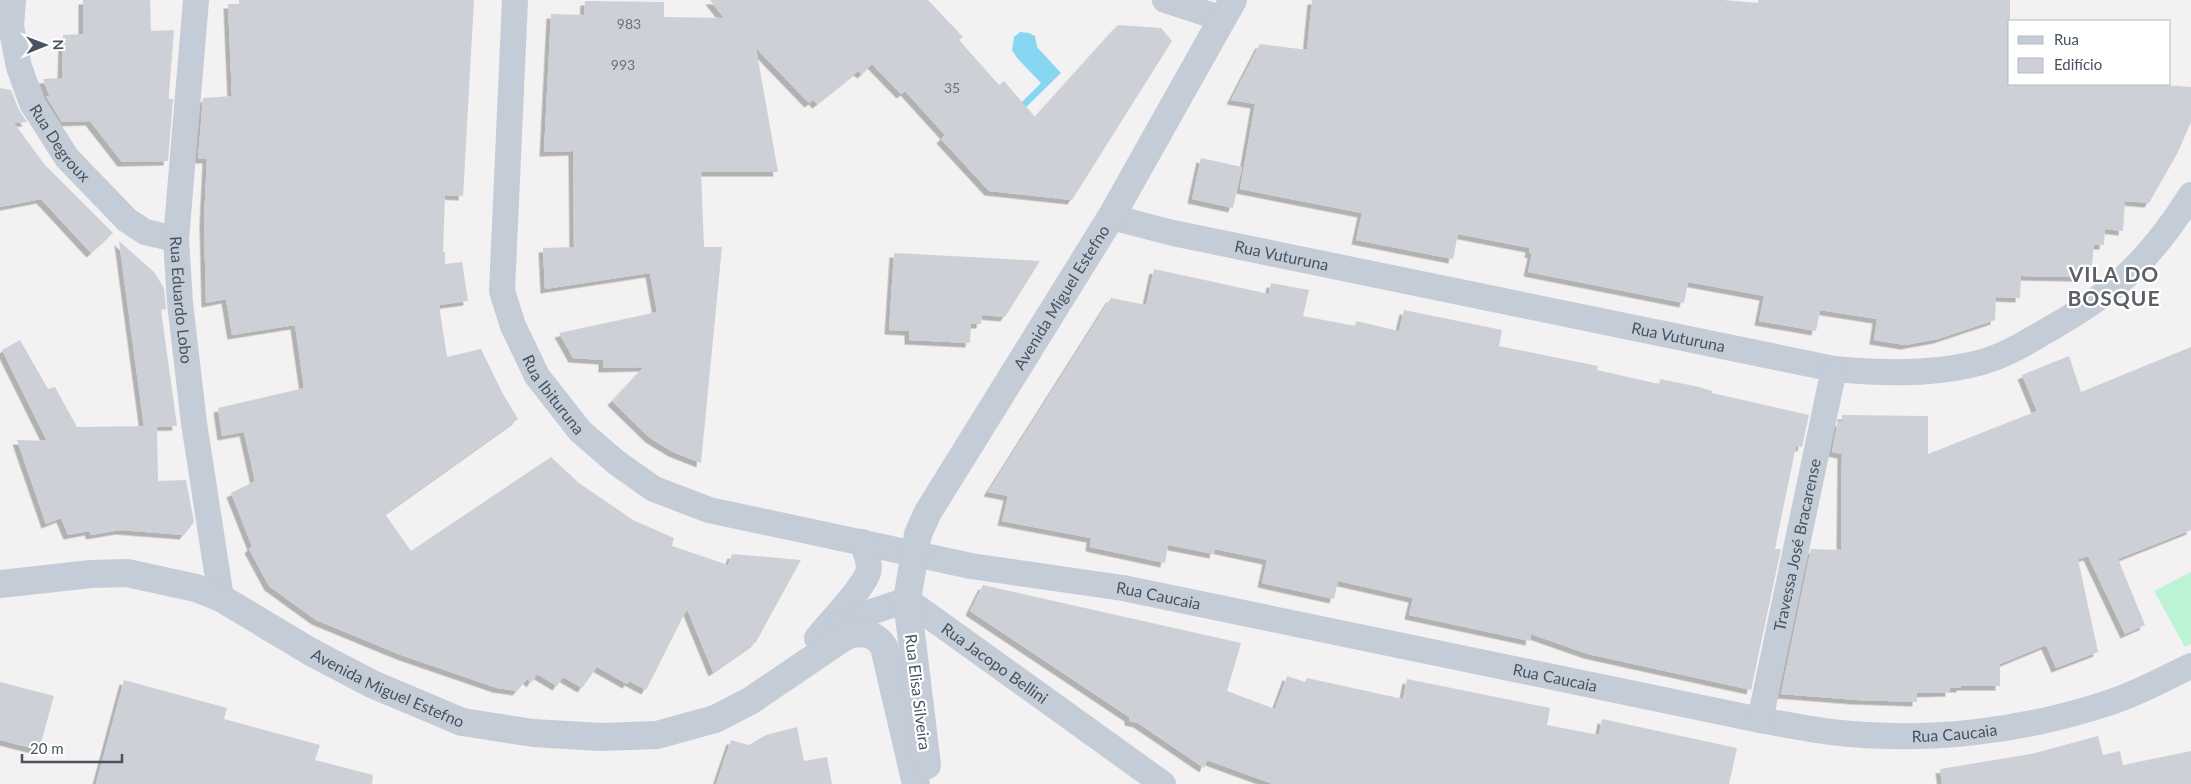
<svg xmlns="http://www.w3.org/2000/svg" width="2191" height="784" font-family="Lato,sans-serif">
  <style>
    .green { fill: #bdf3d5 }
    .water { fill: #87d7f3 }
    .building { fill: #cdd0d6; filter: url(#shadow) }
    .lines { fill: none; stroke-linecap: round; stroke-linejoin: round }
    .minor { stroke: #c4ccd7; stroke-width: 26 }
    .tertiary { stroke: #c4ccd7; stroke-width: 28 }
    .labels { text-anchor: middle; stroke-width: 4.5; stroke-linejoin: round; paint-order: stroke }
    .number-label { font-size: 14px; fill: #68727e }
    .street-label { font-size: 16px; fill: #475360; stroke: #fff }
    .district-label { font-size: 21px; font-weight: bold; letter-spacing: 1px; fill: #5d6167; stroke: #fff }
  </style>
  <defs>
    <filter id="shadow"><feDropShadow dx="-4.5" dy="4.5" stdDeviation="0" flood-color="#0004"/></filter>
  </defs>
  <rect width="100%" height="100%" fill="#f3f1f1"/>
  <path class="green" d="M2191 572V644L2185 647 2154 591Z"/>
  <path class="water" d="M1020 32 1029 33 1035 36 1037 47 1061 73 1018 115 995 129 1041 83 1017 58 1012 50 1014 37Z"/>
  <path class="building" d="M83 0H150L151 31 174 30 169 94V99H173L168 161 122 162 90 121 62 122 46 96 50 97 43 79 62 78 63 35 83 34Z
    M239 0H474L463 196 445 195 443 252H445V264L462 262 468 301 439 305 447 357 481 349 503 394 518 419 385 514 411 551 551 457 579 483 633 520 674 538 672 546 728 565 732 554 801 560 756 642 713 672 687 609 646 690 629 681 627 684 597 667 582 688 563 677 557 686 537 674 531 683 527 679 517 691 497 688 401 655 316 620 269 586 249 549 252 546 231 493 255 481 244 432 222 436 218 408 304 388 295 325 232 335 226 299 206 303 204 221 207 159H198L203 98 232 96 228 4H239Z
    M710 0H928L963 37 959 40 999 85 1004 81 1035 117 1118 25 1161 28 1172 41 1072 200 989 191 941 139 945 135 905 91 901 94 872 64 862 74 858 71 817 104 813 100 809 103 756 48 778 172H701L704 247H722L701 463 673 452 650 438 612 401 644 367 603 368V360L573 358 559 333 657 312 650 273 545 289 543 248 574 247 573 151 544 152 551 14 584 15 585 1 664 2V17L724 18Z
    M1312 0H1723L1758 3V0H2010V84H2150L2191 87V122L2177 154 2149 203 2125 201 2123 231 2105 229 2104 245H2094L2092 265 2077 277 2021 276 2020 298 1996 297 1995 320 1938 339 1905 345 1874 340 1877 319 1820 310 1816 331 1759 321 1764 296 1688 282 1684 303 1528 272 1532 254 1529 253 1530 248 1458 234 1453 259 1356 240 1362 213 1240 189 1255 104 1231 100 1260 44 1307 50Z
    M0 88 11 90 18 108 27 122 14 123 45 165 113 233 91 253 41 199 0 207Z
    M1201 158 1242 167 1233 208 1192 199Z
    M119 241 154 272 164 288 166 309 161 310 177 426 144 427Z
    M894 253 989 258 1040 261 1005 317 982 315 981 324H971L970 343 909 340V331L889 330Z
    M1154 269 1269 294 1271 283 1309 290 1303 316 1355 326 1356 321 1399 331 1404 310 1502 330 1499 346 1598 366 1597 370 1659 384 1660 379 1699 387 1712 391V393L1809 415 1802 447 1796 446 1783 509 1775 549H1781L1751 690 1588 654 1531 634 1530 641 1409 615 1413 598 1338 581 1334 599 1262 583 1267 560 1215 549 1214 554 1168 545 1165 563 1090 547 1091 538 1002 521 1008 496 988 492 1111 298 1146 305Z
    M20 340 48 389 55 387 77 427 157 426 158 481 186 480 194 522 184 535 120 530 91 535 89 531 68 535 61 518 46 524 17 440 47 441 2 350Z
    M2191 347V530L2118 559 2145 625 2125 634 2088 556 2078 559 2098 652 2056 668 2046 645 2000 664V686H1961V688H1950V692L1917 693V702L1857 700 1781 694 1811 549 1841 550 1842 454 1832 452 1838 421 1842 422V415L1928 416V454L2037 411 2022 375 2044 366 2069 356 2081 392Z
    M983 585 1241 643 1227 691 1275 709 1287 676 1305 682 1307 678 1403 699 1407 679 1550 708 1547 725 1599 735 1602 719 1737 748 1729 784H1273L1207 760 1204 768 1138 723 1129 721V717L970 611Z
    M124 680 227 708 224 719 320 745 315 760 373 775 372 784H96Z
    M0 682 54 696 39 750 0 740Z
    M797 727 804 761 827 757 832 784H716L731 740 749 745 766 735Z
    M2098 736 2103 755 2120 751 2123 765 2191 751V784H1942L1940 769 2031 754Z"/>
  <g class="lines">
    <g class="minor">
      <path id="s1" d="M13 0 11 26 19 67 32 103 67 158 127 220 145 232 176 239"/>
      <path id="s2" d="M196 0 176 239 180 303 194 423 221 598"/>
      <path id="s3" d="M515 0 502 291 513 326 537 376 580 431 617 463 654 489 709 510 971 566 1123 588 1760 720C1783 724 1807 729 1831 732 1925 743 2022 732 2111 702 2139 693 2165 678 2191 666"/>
      <path d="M1165 0 1223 19"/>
      <path id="s4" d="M1111 217 1173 233 1834 369C1880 373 1925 375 1970 365 1997 360 2023 345 2046 331 2069 318 2092 304 2113 287 2144 263 2170 228 2191 195"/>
      <path d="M822 632C834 618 861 590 868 573 871 564 865 551 862 542"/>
      <path id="s5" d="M817 638 874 611 907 600 1163 784"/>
      <path id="s6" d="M1760 720 1834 369"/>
    </g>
    <g class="tertiary">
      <path id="s7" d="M0 584 91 574 127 573 196 588 221 598 311 652 372 684 462 722 533 733 601 737 657 735 715 719 750 701 846 636C862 631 874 632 884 647L916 784"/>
      <path id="s8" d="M927 765 907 600 918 534 928 512 1111 217 1233 0"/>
    </g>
  </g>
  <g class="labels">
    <g class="number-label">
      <text x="629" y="29">983</text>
      <text x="623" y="70">993</text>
      <text x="952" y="93">35</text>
    </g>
    <g class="street-label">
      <text dy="6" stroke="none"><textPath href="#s1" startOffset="155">Rua Degroux</textPath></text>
      <text dy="6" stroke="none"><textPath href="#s4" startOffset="175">Rua Vuturuna</textPath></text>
      <text dy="6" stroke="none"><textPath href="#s8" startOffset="510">Avenida Miguel Estefno</textPath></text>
      <text dy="6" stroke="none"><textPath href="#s2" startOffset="301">Rua Eduardo Lobo</textPath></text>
      <text dy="6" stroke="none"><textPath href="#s4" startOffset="580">Rua Vuturuna</textPath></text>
      <text dy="6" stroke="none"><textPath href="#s3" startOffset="408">Rua Ibituruna</textPath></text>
      <text dy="6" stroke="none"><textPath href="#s6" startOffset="179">Travessa José Bracarense</textPath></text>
      <text dy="6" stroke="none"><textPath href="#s3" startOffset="1064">Rua Caucaia</textPath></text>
      <text dy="6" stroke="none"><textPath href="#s5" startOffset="206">Rua Jacopo Bellini</textPath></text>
      <text dy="6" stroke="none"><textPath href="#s3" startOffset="1469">Rua Caucaia</textPath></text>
      <text dy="6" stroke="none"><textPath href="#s7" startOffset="415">Avenida Miguel Estefno</textPath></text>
      <text transform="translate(918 692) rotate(83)" y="6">Rua Elisa Silveira</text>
      <text dy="6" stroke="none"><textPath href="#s3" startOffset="1874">Rua Caucaia</textPath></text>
    </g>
    <g class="district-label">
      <text x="2114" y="282">VILA DO<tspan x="2114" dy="24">BOSQUE</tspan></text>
    </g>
  </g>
  <rect x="2008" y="20" width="162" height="65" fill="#ffffff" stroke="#b5babf"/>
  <rect x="2018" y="36" width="25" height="8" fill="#c4ccd7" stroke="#b5babf"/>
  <text x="2054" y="45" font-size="15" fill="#475360">Rua</text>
  <rect x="2018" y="58" width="25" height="15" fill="#cdd0d6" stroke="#b5babf"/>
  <text x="2054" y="70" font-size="15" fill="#475360">Edifício</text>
  <g transform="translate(45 45) rotate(89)" stroke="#ffffff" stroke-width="4" paint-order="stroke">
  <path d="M0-4L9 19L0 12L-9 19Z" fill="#475360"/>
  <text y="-8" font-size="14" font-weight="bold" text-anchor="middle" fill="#475360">N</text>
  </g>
  <path d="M22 754v8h100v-8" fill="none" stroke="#475360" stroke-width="2.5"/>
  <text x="30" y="754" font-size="15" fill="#475360" stroke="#ffffff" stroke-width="4" paint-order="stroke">20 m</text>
</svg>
